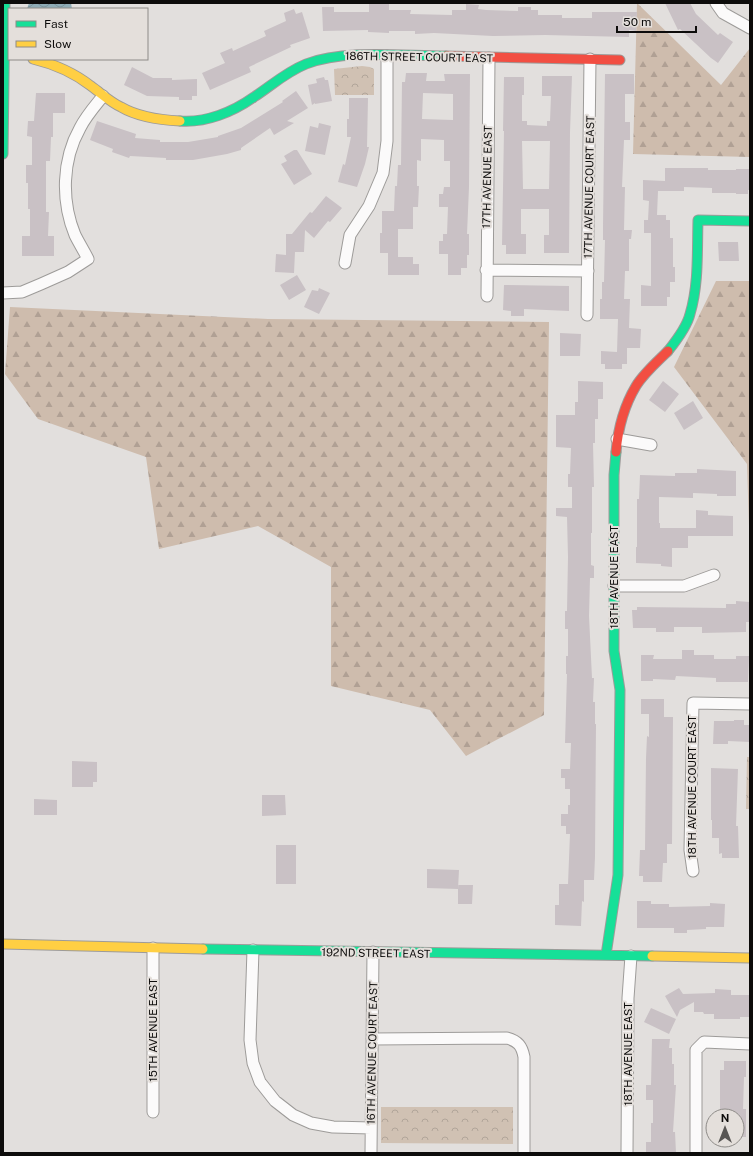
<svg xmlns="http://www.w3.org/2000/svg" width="753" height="1156" font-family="'Public Sans',sans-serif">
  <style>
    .forest { fill: url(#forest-firs) }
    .park { fill: url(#park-crowns) }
    .water { fill: url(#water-waves) }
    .building { fill: #c9c1c5; fill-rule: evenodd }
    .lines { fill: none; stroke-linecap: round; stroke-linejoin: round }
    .street-casing { stroke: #9d9b99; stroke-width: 13 }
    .fast-casing { stroke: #9d9b99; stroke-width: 11 }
    .slow-casing { stroke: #9d9b99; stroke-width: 11 }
    .jam-casing { stroke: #9d9b99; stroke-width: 11 }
    .street { stroke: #fbfafa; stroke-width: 11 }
    .fast { stroke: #16e098; stroke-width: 9 }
    .slow { stroke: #ffcf43; stroke-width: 9 }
    .jam { stroke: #f24e42; stroke-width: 9 }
    .labels { text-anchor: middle; stroke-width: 4; stroke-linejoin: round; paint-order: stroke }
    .street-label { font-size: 11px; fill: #0d0c0b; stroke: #e4dfdb }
  </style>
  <defs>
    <pattern id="forest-firs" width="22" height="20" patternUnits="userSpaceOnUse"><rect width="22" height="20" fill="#cebcad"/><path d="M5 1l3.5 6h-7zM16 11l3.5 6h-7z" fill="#b0a094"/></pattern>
    <pattern id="park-crowns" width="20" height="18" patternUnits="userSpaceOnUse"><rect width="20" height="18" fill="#d0c1b3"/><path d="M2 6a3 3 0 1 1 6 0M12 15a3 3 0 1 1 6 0" fill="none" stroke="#b1a599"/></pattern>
    <pattern id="water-waves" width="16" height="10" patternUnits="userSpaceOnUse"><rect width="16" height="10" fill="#8facb6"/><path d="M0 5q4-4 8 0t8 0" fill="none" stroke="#7a939b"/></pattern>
  </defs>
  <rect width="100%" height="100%" fill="#e2dfdd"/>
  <path class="forest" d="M637 3 721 85 750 48V157L633 154Z
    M716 281H750V557L747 464 674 367Z
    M10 307 268 319 549 322 544 715 466 756 430 710 331 686V567L258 526 159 549 146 457 38 419 5 374Z"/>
  <path class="park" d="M362 66 370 67 374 69V95H335L334 69Z
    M747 757H750V809H746Z
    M381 1107H513V1144L381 1143Z"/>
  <path class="water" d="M29 3H71L72 9H27Z"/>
  <path class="building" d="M369 3H389V10H411L410 14 452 15V10H466V4L479 5 478 9 486 10 518 11V7H531V10H538V15H562V18H592V12H637L636 31 629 30V37L545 35 493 36 434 33 415 34V31H389V33L368 32V30L323 31 322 7H334V12H369Z
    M665 3H690L696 14 718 35 720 33 733 42 718 63 711 58 680 29 678 30Z
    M294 9 296 14 302 12 310 38 290 45 291 47 249 67 251 72 210 90 202 73 225 63 220 53 232 48 233 51 266 36 264 31 286 21 284 13Z
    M132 67 153 78H172V80L197 79V96H192V100H179V97L147 96 124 85Z
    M406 73H427L426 81H445L444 74H470L469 187 467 234H469V255H467V268H461V275H448V254H439V241H443V234H447L448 207H439V194H443L444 187H450V161H444V140L421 139V161L417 160V186H419L418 207H413V229H398V257H413V264H419V275H388V253H380V233H382V211H394L395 186H397L398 165H401L402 82H405ZM423 93 453 94V120L422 119Z
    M605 74H634V94H625V122H630V140H624L622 187H625L624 230H632L631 239H629V271H625L624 299H630L629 328 641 329 640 348H627V364H622V369H605V364H601V351L617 352 618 319H600V299H602V282H604L605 240H603V226Z
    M542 76H572L570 132 569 253H544V235H549V209H521V234H526V254H506V245H502L504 131H503L504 77H524V95H522V121H527V125L547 126V121H550L551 96H542ZM522 141H550L549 189H523Z
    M324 77 325 80H328L332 101 315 104V103L312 105 308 85 317 83 316 79Z
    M296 91 308 108 287 121 294 123 274 135 270 128 241 148V150L227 154 193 160H166V158L130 156 129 158 112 152 113 149 90 140 97 121 136 134 135 138 160 140V142H188L218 137V136L241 128 283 102 282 101Z
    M36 93H65V113H53V137H51L50 161H46V212H49L48 236H54V256H22V236H30V209H28V183H26V165H32V137L27 136 28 121H34Z
    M349 98H368L367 147H369L365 164 357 187 338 182 343 164 345 165 351 137H347V119H349Z
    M319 123 331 126 325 155 305 151 310 126 318 128Z
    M294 150H297L312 174 294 185 281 164 287 161 284 156Z
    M665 168H708V170H736V169H750V190H748V194H736V193H712V188L684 187V191H658L657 215H666V220H670V238H673V267H675V282H670V297H667V306H641V285L651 286V233H644V220H648L649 201 643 200V180L665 181Z
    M326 196 342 208 330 222 328 221 314 238 305 230 304 252H295L294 273 275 272 276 254 286 255V234H292L310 212 312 213Z
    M718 242H738L739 261H719Z
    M297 275 306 290 289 300 280 285Z
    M504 285 569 286V311L524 309V316H511V311L503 310Z
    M319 288 330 293 319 314 304 307 312 290 318 291Z
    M560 333 581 334 580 356H560Z
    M578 381 603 382V399H598V419H595V443H593L594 487H592V533H591V565L594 566V578H590L589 616 592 678H594L593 702H595V724H596L595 857 594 880H584V902L582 901 581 926 555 925V905H559V884H568L570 834H566V826H561V814H568V805H570V789H565V778H561V769H570L571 743H565L567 674H566V656H568V629H565V611H567L568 557 567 517 556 516V508H572V487H568V474H570L571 448 556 447V415H575V402H578Z
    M663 381 679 394 665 412 649 400Z
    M693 401 703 418 684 430 674 413Z
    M697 469 736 471V496H717V494L693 493V498L659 497V523H660V528H696V510L708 511V515L733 516V536H688V548H672V567L661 566V564L636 563V547H637V499H639L640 475 675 476V473H697Z
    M736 601 750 602V622H746V632L702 633V627H674V632H656V628H633L632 610H637V607L726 608V604H736Z
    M682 650H694V655H714V659H736V656H749L748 682H716V678L676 676 675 680 653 679V681H641V655H654L653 659H682Z
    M641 699H664V717H673L672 844H667V863H663L662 882H643V876H639L640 850H645L646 758 647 736 649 737V714H641Z
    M734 720H744V725H750V742L728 741V744H713L714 721H734Z
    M72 761 97 762V782H93V787H72Z
    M711 768 738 769 736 826H738L739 858H722V853L719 854V838H712V820H711Z
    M262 795H285L286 815 262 816Z
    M34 799 57 800V815H34Z
    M276 845H296V884H276Z
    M427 869 459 870 458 889 427 888Z
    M458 885H473L472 904H458Z
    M637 901H651V904H669V907L710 906V903L725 904 724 927H706V929L687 930V933H674V928H637Z
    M679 988 683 994 715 993V989L731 990V995H750L749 1017H740V1019H714V1014H704L703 1012H694V1002L680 1010 677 1017 665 996Z
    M651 1008 676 1019 669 1034 644 1022Z
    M652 1039H670L669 1048H672V1064H674V1085H676L673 1132H675L676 1153H646V1142H651V1123H653V1100H646V1085H651Z
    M724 1061H746V1077H744L743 1109H746V1137H737V1116H720V1070H724Z"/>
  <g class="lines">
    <g class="street-casing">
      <path id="street" d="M716 3 723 13 750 28
        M345 263 350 235 369 206 383 173 387 141V56
        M486 270 588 271
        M3 293 22 292 41 284 68 272 88 259C84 251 79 243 75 235 61 201 62 160 80 128 86 116 95 106 103 96
        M487 296 489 58
        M587 315 590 59
        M617 439 651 445
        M614 586H684L714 575
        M693 871 690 850 693 703 750 704
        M153 948V1112
        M253 950 250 1040 253 1063 260 1082 275 1101 293 1115 311 1123 333 1127 371 1128
        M372 1039 507 1038C518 1041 522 1046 524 1057V1153
        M371 1153 373 952
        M627 1153 628 998 631 956
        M696 1153V1050L704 1042 750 1044"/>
    </g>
    <g class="fast-casing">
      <path id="fast" d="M180 121C206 123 233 112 254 97 271 86 286 72 306 64 345 49 403 56 446 56
        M3 154 5 3
        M668 351C676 341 687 327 690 314 699 284 697 251 698 220L750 221
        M203 949 652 956
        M606 955 618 875 620 690 614 651V475L616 452"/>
    </g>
    <g class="slow-casing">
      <path id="slow" d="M33 59C54 64 73 72 91 86 101 93 110 102 121 107 138 117 160 120 180 121
        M3 944 203 949
        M652 956 750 958"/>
    </g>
    <g class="jam-casing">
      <path id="jam" d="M446 56 620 60
        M616 452C618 429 624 406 636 386 644 373 657 362 668 351"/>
    </g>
    <use href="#street" class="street"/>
    <use href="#fast" class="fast"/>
    <use href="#slow" class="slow"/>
    <use href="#jam" class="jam"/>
  </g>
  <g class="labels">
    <g class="street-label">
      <text transform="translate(419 57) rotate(1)" y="4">186TH STREET COURT EAST</text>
      <text transform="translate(487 177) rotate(-89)" y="4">17TH AVENUE EAST</text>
      <text transform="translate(589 187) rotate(-89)" y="4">17TH AVENUE COURT EAST</text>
      <text transform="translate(614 577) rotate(-90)" y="4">18TH AVENUE EAST</text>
      <text transform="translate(692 787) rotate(-90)" y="4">18TH AVENUE COURT EAST</text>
      <text transform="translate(376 953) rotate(1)" y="4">192ND STREET EAST</text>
      <text transform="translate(153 1030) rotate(-90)" y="4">15TH AVENUE EAST</text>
      <text transform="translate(372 1053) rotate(-89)" y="4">16TH AVENUE COURT EAST</text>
      <text transform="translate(628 1054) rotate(-90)" y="4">18TH AVENUE EAST</text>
    </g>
  </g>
  <rect width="753" height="1156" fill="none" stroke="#0d0c0b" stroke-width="8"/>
  <rect x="8" y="8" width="140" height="52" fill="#e4dfdb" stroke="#8e8b88"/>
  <rect x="16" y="21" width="20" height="6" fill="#16e098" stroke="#8e8b88"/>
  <text x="44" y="28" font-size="12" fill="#0d0c0b">Fast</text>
  <rect x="16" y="41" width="20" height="6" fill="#ffcf43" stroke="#8e8b88"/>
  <text x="44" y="48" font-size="12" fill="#0d0c0b">Slow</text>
  <g transform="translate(725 1128)"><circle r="19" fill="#e4dfdb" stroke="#8e8b88"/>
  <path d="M0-3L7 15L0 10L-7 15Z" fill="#585654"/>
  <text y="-6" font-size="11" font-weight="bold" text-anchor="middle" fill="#0d0c0b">N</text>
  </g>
  <path d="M617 26v6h79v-6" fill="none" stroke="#0d0c0b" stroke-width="2"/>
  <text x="623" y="26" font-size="12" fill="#0d0c0b" stroke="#e4dfdb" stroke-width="3" paint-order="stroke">50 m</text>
</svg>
